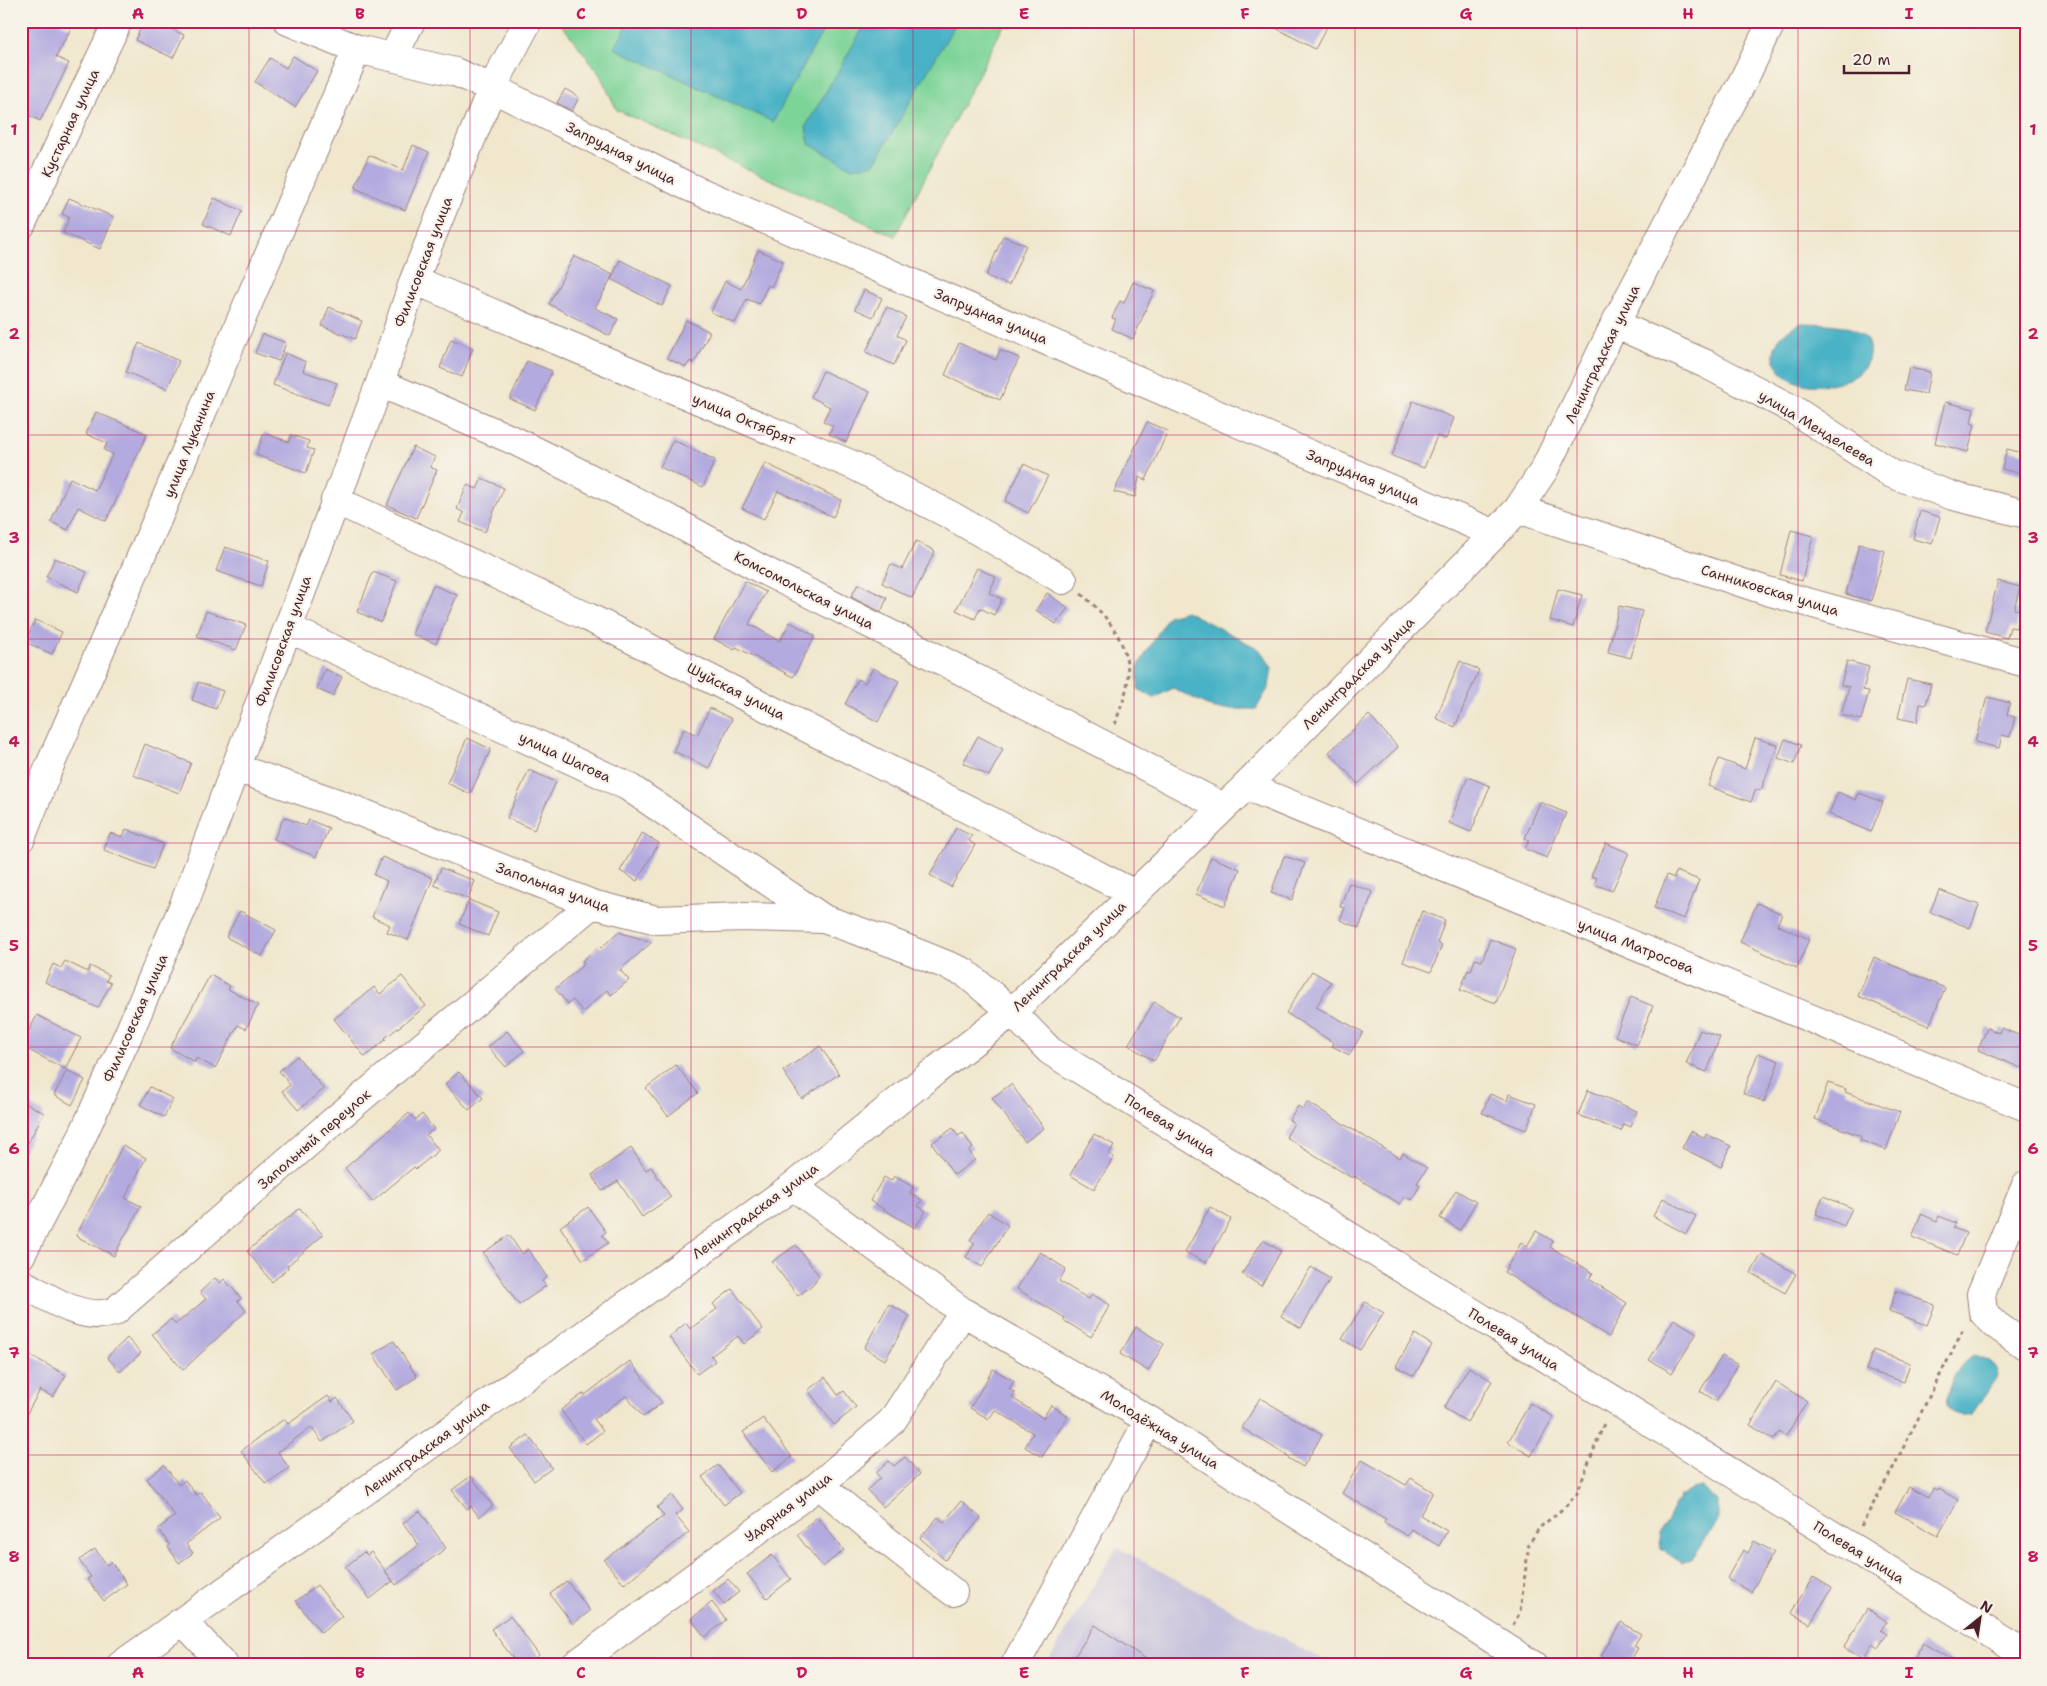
<svg xmlns="http://www.w3.org/2000/svg" width="2047" height="1686" font-family="'Shantell Sans',sans-serif">
  <style>
    .industrial { fill: #c5c0db }
    .green { fill: #7dd499; stroke: #647a62 }
    .water { fill: #48b2c6; stroke: #496878 }
    .building { fill: #b3abdf }
    .lines { fill: none; stroke-linecap: round; stroke-linejoin: round }
    .minor-casing { stroke: #9d837c; stroke-width: 30 }
    .path { stroke: #9d837c; stroke-width: 3; stroke-dasharray: 4 4; stroke-linecap: butt }
    .minor { stroke: #fff; stroke-width: 28 }
    .grid { fill: none; stroke: #c2185b; stroke-width: 1; stroke-opacity: 0.55 }
    .labels { text-anchor: middle; stroke-width: 4.5; stroke-linejoin: round; paint-order: stroke }
    .street-label { font-size: 14px; fill: #4a1f2b; stroke: #f7f3e8 }
    .neatline { fill: none; stroke: #c2185b; stroke-width: 2 }
    .grid-label { font-size: 16px; text-anchor: middle; font-weight: bold; fill: #c2185b }
  </style>
  <rect width="100%" height="100%" fill="#f7f3e8"/>
  <filter id="ink" filterUnits="userSpaceOnUse"><feTurbulence type="fractalNoise" baseFrequency=".02" numOctaves="2"/><feDisplacementMap in="SourceGraphic" scale="10" xChannelSelector="R" yChannelSelector="G"/><feConvolveMatrix kernelMatrix="1 2 1 2 8 2 1 2 1" color-interpolation-filters="sRGB"/></filter>
  <filter id="wash" filterUnits="userSpaceOnUse"><feTurbulence type="fractalNoise" baseFrequency=".0096" numOctaves="4" result="noise"/><feDisplacementMap in="SourceGraphic" scale="20" xChannelSelector="R" yChannelSelector="G"/><feGaussianBlur stdDeviation="1.12" result="paint"/><feColorMatrix in="noise" values="0 0 0 0 0 0 0 0 0 0 0 0 0 0 0 0 0 1.4 0 .05"/><feComposite in="paint" operator="in"/></filter>
  <g filter="url(#wash)">
    <rect width="100%" height="100%" fill="#f0e7cd"/>
    <path class="industrial" d="M1117 1547 1332 1665H1046Z"/>
    <path class="green" d="M559 21H1006L895 236 617 110 599 73Z"/>
    <path class="water" d="M630 21H828L773 122 614 48Z
      M867 21H957L874 164 852 168 809 144 806 126Z
      M1802 323C1824 324 1878 321 1868 359 1865 368 1860 374 1851 378 1838 383 1823 386 1810 385 1789 383 1767 367 1776 345 1781 333 1791 328 1802 323Z
      M1186 611 1259 649 1272 667 1269 687 1256 709H1215L1173 688 1154 698 1138 689V667L1168 616Z
      M1974 1355C1985 1359 1995 1362 1998 1374L1997 1378 1972 1414C1925 1424 1954 1364 1974 1355Z
      M1702 1487 1718 1501V1519L1693 1558 1682 1563 1661 1549 1659 1534 1680 1496 1692 1489Z"/>
    <g id="blocks">
      <path class="building" d="M25 21H57L71 28 56 57 69 63 40 121 21 111V28Z
        M144 21H175L171 29 184 35 173 58 135 40Z
        M1263 21H1330L1315 49Z
        M293 56 317 71 295 107 255 82 270 58 286 68Z
        M565 89 579 97 572 111 557 103Z
        M413 145 429 152 405 210 355 188 369 155 403 170Z
        M69 198 114 217 100 249 63 233 69 217 62 214Z
        M214 198 242 211 231 236 203 224Z
        M1003 236 1026 245 1009 285 986 276Z
        M758 250 783 261 771 287 768 285 759 304 747 299 735 323 711 312 725 281 741 289Z
        M574 256 613 275 620 260 672 286 662 306 611 279 613 275 595 308 618 319 610 336 549 304Z
        M1133 282 1154 291 1133 339 1112 329 1116 319 1112 318 1120 301 1124 303Z
        M864 290 882 298 873 317 855 309Z
        M329 307 362 321 355 339 322 326Z
        M887 307 906 317 897 335 906 340 894 365 866 352Z
        M686 320 710 332 694 363 690 361 686 367 667 358Z
        M263 334 286 343 279 361 255 353Z
        M451 339 473 348 462 377 440 368Z
        M139 343 179 361 167 389 126 372Z
        M959 343 996 360 1000 350 1019 358 1000 400 945 375Z
        M285 353 306 362 303 371 337 383 328 405 273 385Z
        M527 361 552 371 535 410 510 399Z
        M1909 368 1930 372 1926 394 1904 390Z
        M823 371 870 392 846 442 829 434 833 426 823 421 830 407 811 397Z
        M1413 401 1454 418 1446 439 1437 436 1424 468 1392 456Z
        M1945 402 1974 409 1971 423 1975 425 1968 452 1935 443Z
        M96 412 147 434 106 521 78 507 68 530 51 522 70 478 95 490 113 454 104 450 107 443 86 434Z
        M1147 422 1168 431 1146 480 1139 477 1135 497 1114 492Z
        M264 433 289 442 291 435 309 441 307 448 314 450 306 473 256 455Z
        M673 440 715 460 703 487 660 467Z
        M413 447 435 457 430 467 437 470 416 518 387 505Z
        M2007 449 2026 454V475L2002 469Z
        M765 463 841 500 833 517 778 491 764 519 742 508Z
        M1024 464 1048 476 1028 513 1005 501Z
        M482 478 504 488 485 532 460 522 464 513 457 509 467 485 477 489Z
        M1920 511 1940 517 1932 544 1913 539Z
        M1791 530 1813 536 1802 581 1780 575Z
        M916 541 935 551 912 598 882 583 891 564 902 569Z
        M1859 544 1885 551 1871 601 1846 594Z
        M225 547 269 561 261 586 216 571Z
        M55 558 87 572 78 592 46 577Z
        M977 568 996 577 989 593 1002 599 994 615 980 608 975 619 956 610Z
        M373 572 397 581 381 622 357 612Z
        M745 581 766 592 749 624 780 641 790 622 815 636 793 677 736 647 734 650 714 639Z
        M1998 581 2020 587 2014 609 2020 610 2016 628 2010 627 2007 638 1985 632Z
        M858 584 887 598 881 612 851 597Z
        M433 585 457 595 436 644 412 634Z
        M1558 589 1582 595 1573 627 1550 620Z
        M1047 593 1068 608 1056 624 1036 610Z
        M1619 606 1642 611 1631 658 1608 652Z
        M206 611 246 625 236 650 197 636Z
        M35 620 62 632 52 654 25 642Z
        M1460 661 1479 670 1455 727 1436 718Z
        M1847 661 1869 667 1863 690 1869 691 1861 720 1841 715 1849 687 1841 685Z
        M873 668 899 681 878 722 845 704 858 679 865 683Z
        M325 669 342 677 333 696 317 689Z
        M1907 679 1931 684 1926 705 1920 704 1917 722 1898 718Z
        M198 682 223 691 216 709 192 700Z
        M1987 697 2010 703 2007 715 2015 717 2010 737 2002 735 1999 748 1975 742Z
        M710 708 732 719 709 768 673 751 684 729 697 735Z
        M1369 715 1398 747 1358 784 1329 752Z
        M978 736 1003 749 989 776 963 763Z
        M467 738 491 749 470 794 447 783Z
        M1755 738 1778 745 1761 790 1756 789 1751 802 1708 786 1719 759 1745 769Z
        M1785 739 1801 745 1794 764 1778 758Z
        M145 744 191 763 179 793 133 775Z
        M529 770 556 782 534 830 507 818Z
        M1468 777 1490 786 1471 832 1449 823Z
        M1838 792 1856 800 1859 793 1883 802 1871 832 1829 814Z
        M1540 802 1566 813 1547 858 1525 849 1529 840 1525 838Z
        M284 817 306 826 309 820 329 828 316 857 274 839Z
        M956 828 972 836 969 841 975 845 951 887 930 875Z
        M126 829 163 844 153 869 104 850 110 833 123 837Z
        M642 833 659 843 637 881 620 871Z
        M1606 843 1629 853 1612 891 1594 884 1597 878 1591 876Z
        M1284 856 1305 863 1292 900 1271 893Z
        M382 857 433 878 408 940 387 932 390 925 372 917 387 881 374 875Z
        M1211 857 1240 869 1225 906 1196 894Z
        M441 868 475 881 468 899 434 885Z
        M1676 871 1699 880 1684 919 1654 908 1667 875 1674 878Z
        M1349 883 1373 892 1359 928 1340 920 1345 908 1340 907Z
        M1939 890 1979 905 1970 928 1930 912Z
        M469 900 498 912 488 936 459 924Z
        M1757 903 1782 914 1777 925 1809 939 1797 968 1740 942Z
        M240 911 276 930 262 956 226 937Z
        M1422 911 1445 920 1437 943 1442 945 1431 972 1403 962Z
        M618 932 652 942 620 970 629 980 611 995 607 990 583 1012 573 1000 568 1004 555 989 584 964 582 961 599 946 601 948Z
        M1490 939 1516 949 1496 1003 1460 990 1468 970 1471 971 1475 959 1482 961Z
        M1874 957 1945 988 1929 1026 1858 996Z
        M65 961 88 972 90 966 109 975 106 981 111 983 98 1008 45 982 53 964 61 968Z
        M1312 971 1331 982 1316 1007 1363 1032 1349 1055 1332 1046 1334 1043 1286 1013Z
        M210 975 230 986 228 989 258 1005 246 1029 238 1025 215 1068 196 1058 195 1062 170 1048Z
        M402 976 426 1006 385 1038 386 1039 365 1057 334 1019 374 987 380 994Z
        M1631 997 1653 1006 1637 1045 1615 1036Z
        M1154 1002 1180 1017 1154 1061 1128 1045Z
        M37 1015 81 1038 65 1069 21 1046Z
        M1987 1028 1999 1033 2001 1028 2026 1038V1058L2021 1068 1978 1050Z
        M1700 1030 1720 1037 1707 1072 1686 1064Z
        M507 1031 524 1051 506 1067 488 1047Z
        M820 1046 839 1074 802 1099 783 1071Z
        M1758 1053 1779 1061 1764 1102 1743 1093Z
        M297 1056 324 1089 298 1110 282 1091 290 1085 279 1071Z
        M676 1065 698 1093 668 1116 646 1088Z
        M67 1070 85 1080 72 1105 54 1095Z
        M459 1072 483 1098 469 1110 445 1084Z
        M1828 1083 1846 1089 1845 1092 1900 1112 1886 1150 1860 1140 1861 1136 1815 1119Z
        M1011 1084 1044 1128 1025 1142 992 1098Z
        M150 1087 173 1099 164 1117 140 1105Z
        M1588 1090 1637 1111 1631 1127 1624 1124 1621 1131 1578 1115Z
        M1490 1094 1507 1101 1509 1094 1536 1104 1526 1130 1482 1113Z
        M21 1101 44 1113 21 1156Z
        M1307 1102 1400 1158 1403 1153 1427 1168 1417 1183 1420 1185 1412 1200 1404 1197 1400 1204 1354 1176 1352 1178 1286 1137 1294 1123 1289 1120 1298 1106 1303 1109Z
        M409 1113 415 1120 422 1114 434 1129 426 1135 439 1150 416 1169 414 1167 372 1202 345 1168Z
        M953 1128 958 1136 963 1133 973 1148 969 1151 975 1160 954 1175 932 1143Z
        M1691 1131 1705 1138 1706 1134 1731 1146 1721 1167 1682 1148Z
        M1094 1134 1114 1145 1109 1154 1114 1157 1094 1189 1070 1175Z
        M123 1145 146 1158 125 1198 141 1206 114 1256 76 1236Z
        M631 1148 646 1170 651 1167 671 1197 642 1217 618 1181 602 1191 592 1175Z
        M894 1176 913 1187 910 1193 922 1200 918 1206 926 1211 915 1228 870 1201 884 1177 891 1181Z
        M1456 1190 1476 1202 1460 1230 1440 1218Z
        M1823 1196 1852 1208 1844 1226 1816 1214Z
        M1663 1198 1696 1216 1686 1234 1653 1216Z
        M588 1207 606 1232 602 1235 608 1243 583 1260 560 1227Z
        M1210 1207 1231 1219 1206 1263 1185 1252Z
        M300 1208 323 1235 287 1266 288 1268 272 1282 247 1251Z
        M988 1212 1008 1225 982 1267 966 1257 975 1243 970 1240Z
        M1921 1214 1937 1221 1939 1216 1956 1223 1953 1228 1966 1233 1957 1255 1912 1237Z
        M1536 1231 1553 1241 1550 1247 1593 1273 1589 1279 1627 1303 1609 1337 1504 1272 1521 1243 1527 1246Z
        M509 1235 522 1254 528 1249 547 1277 542 1281 546 1286 519 1305 483 1253Z
        M1263 1240 1281 1251 1261 1286 1242 1274Z
        M796 1245 819 1276 812 1285 798 1296 772 1262Z
        M1040 1252 1066 1269 1059 1281 1089 1299 1092 1294 1110 1305 1091 1337 1063 1320 1065 1318 1017 1289Z
        M1762 1254 1796 1274 1785 1293 1751 1273Z
        M1311 1267 1330 1279 1301 1328 1281 1316Z
        M215 1278 220 1283 224 1279 241 1298 238 1301 246 1311 183 1370 152 1334 171 1319 176 1324 206 1299 200 1292Z
        M732 1289 763 1329 744 1344 738 1336 711 1356 715 1361 697 1374 669 1337 686 1323 690 1329 717 1309 713 1304Z
        M1896 1291 1935 1305 1927 1325 1889 1311Z
        M1365 1302 1384 1313 1360 1350 1342 1339Z
        M889 1304 910 1316 885 1360 864 1348Z
        M1674 1319 1697 1333 1672 1373 1649 1360Z
        M1136 1327 1164 1344 1148 1371 1120 1354Z
        M1415 1334 1432 1345 1414 1376 1396 1366Z
        M127 1338 141 1353 120 1372 107 1357Z
        M394 1341 417 1377 397 1390 373 1354Z
        M21 1350 66 1375 53 1397 40 1390 21 1424Z
        M1873 1350 1910 1363 1904 1382 1866 1370Z
        M1722 1356 1738 1365 1716 1401 1700 1391Z
        M630 1361 662 1403 643 1417 626 1396 594 1419 603 1431 586 1444 561 1410 584 1393 585 1395Z
        M1469 1367 1492 1381 1467 1422 1444 1408Z
        M993 1369 1014 1381 1009 1389 1015 1393 1012 1398 1043 1418 1051 1405 1068 1416 1042 1457 1025 1447 1033 1433 995 1410 989 1419 970 1408Z
        M825 1377 838 1395 844 1391 856 1407 834 1425 808 1390Z
        M1776 1382 1807 1401 1786 1436 1779 1432 1774 1440 1750 1425Z
        M328 1396 332 1402 337 1398 353 1421 322 1442 311 1427 278 1452 289 1468 266 1484 241 1451 284 1419 288 1424Z
        M1260 1398 1322 1435 1303 1467 1288 1458 1289 1457 1242 1428Z
        M1530 1403 1554 1417 1531 1456 1508 1442Z
        M763 1418 792 1457 772 1472 743 1432Z
        M528 1435 552 1468 534 1481 510 1448Z
        M905 1457 920 1474 883 1507 867 1490 880 1478 876 1473 889 1461 894 1466Z
        M1362 1460 1406 1485 1411 1478 1433 1492 1420 1515 1447 1531 1439 1546 1411 1529 1407 1536 1384 1522 1386 1519 1342 1493Z
        M164 1465 179 1485 185 1480 196 1495 201 1492 220 1518 186 1544 193 1553 179 1563 168 1547 170 1545 158 1529 175 1516 147 1479Z
        M718 1465 740 1493 724 1505 702 1477Z
        M471 1476 493 1506 479 1517 471 1506 467 1509 452 1490Z
        M1909 1487 1928 1497 1933 1489 1938 1491 1939 1489 1958 1500 1938 1536 1895 1512Z
        M672 1495 683 1510 675 1515 689 1532 624 1584 604 1560 664 1516 657 1507Z
        M961 1501 981 1518 945 1560 920 1538 938 1517 944 1522Z
        M420 1511 446 1548 396 1585 385 1571 419 1545 403 1523Z
        M817 1517 844 1550 823 1567 797 1535Z
        M1754 1541 1774 1552 1751 1592 1727 1578 1743 1550 1748 1553Z
        M95 1549 107 1565 111 1562 127 1584 104 1601 87 1579 91 1577 79 1560Z
        M364 1552 367 1555 371 1552 393 1581 370 1599 345 1567Z
        M772 1555 791 1579 767 1598 747 1574Z
        M1813 1577 1832 1588 1810 1624 1791 1613Z
        M728 1579 739 1592 724 1604 713 1591Z
        M567 1581 590 1611 573 1624 550 1594Z
        M317 1585 342 1616 321 1633 296 1601Z
        M712 1602 726 1620 705 1637 691 1619Z
        M1867 1609 1887 1621 1881 1630 1887 1634 1878 1648 1872 1644 1864 1659 1844 1648Z
        M510 1616 539 1655 526 1665H518L491 1629Z
        M1621 1622 1641 1634 1634 1646 1638 1648 1628 1665H1616L1601 1656Z
        M1095 1625 1155 1665H1069Z
        M1923 1643 1960 1665H1910Z"/>
    </g>
  </g>
  <g filter="url(#ink)">
    <use href="#blocks" fill-opacity="0" stroke="#9d837c" stroke-width="1"/>
    <g class="lines">
      <g class="minor-casing">
        <path id="minor" d="M288 21 357 49 455 72 492 88 687 186 1495 534
          M393 57 411 21
          M21 225 118 21
          M414 280 855 466 952 516 1063 580
          M1615 324 1706 364 1794 410 1892 474 1953 496 2026 514
          M380 383 515 441 574 470 668 518 759 568 908 643 1223 807
          M335 500 588 617 1133 893
          M1518 509 1767 591 2026 663
          M288 628 627 786 824 919
          M236 768 340 804 592 904 657 920 742 917 824 919 895 944 964 972 1012 1012 1050 1051 2026 1655
          M1246 786 2026 1107
          M21 838 47 772 157 520 229 348 357 49
          M2026 1185 1981 1294 1983 1312 1996 1325 2026 1346
          M793 1186 963 1312 1149 1420 1533 1665
          M21 1255 80 1141 128 1035 183 907 380 383 414 280 492 88 528 21
          M21 1283C49 1297 81 1322 114 1312L323 1130 592 904
          M819 1485 877 1533 953 1592
          M183 1621 224 1665
          M121 1665 793 1186 935 1071 1012 1012 1246 786 1495 534 1518 509 1544 470 1615 324 1744 79 1772 21
          M575 1665 819 1485 892 1421 963 1312
          M1015 1665 1149 1420"/>
      </g>
      <path class="path" d="M1081 594C1107 615 1128 641 1128 676 1128 692 1119 710 1115 725
        M1861 1526 1892 1470 1964 1328
        M1513 1625 1520 1612 1529 1544 1539 1528 1566 1506 1577 1493 1605 1421"/>
      <use href="#minor" class="minor"/>
    </g>
  </g>
  <path class="grid" d="M249 21V1665M470 21V1665M691 21V1665M913 21V1665M1134 21V1665M1355 21V1665M1577 21V1665M1798 21V1665M21 231H2026M21 435H2026M21 639H2026M21 843H2026M21 1047H2026M21 1251H2026M21 1455H2026"/>
  <g class="labels">
    <g class="street-label">
      <text transform="translate(70 123) rotate(-65)" y="5">Кустарная улица</text>
      <text transform="translate(621 153) rotate(27)" y="5">Запрудная улица</text>
      <text transform="translate(423 262) rotate(-69)" y="5">Филисовская улица</text>
      <text transform="translate(991 316) rotate(23)" y="5">Запрудная улица</text>
      <text transform="translate(1602 354) rotate(-64)" y="5">Ленинградская улица</text>
      <text transform="translate(744 419) rotate(23)" y="5">улица Октябрят</text>
      <text transform="translate(1817 428) rotate(31)" y="5">улица Менделеева</text>
      <text transform="translate(189 444) rotate(-68)" y="5">улица Луканина</text>
      <text transform="translate(1363 477) rotate(23)" y="5">Запрудная улица</text>
      <text transform="translate(804 590) rotate(27)" y="5">Комсомольская улица</text>
      <text transform="translate(1770 590) rotate(17)" y="5">Санниковская улица</text>
      <text transform="translate(283 641) rotate(-70)" y="5">Филисовская улица</text>
      <text transform="translate(1358 673) rotate(-45)" y="5">Ленинградская улица</text>
      <text transform="translate(736 691) rotate(27)" y="5">Шуйская улица</text>
      <text transform="translate(565 757) rotate(25)" y="5">улица Шагова</text>
      <text transform="translate(553 887) rotate(20)" y="5">Запольная улица</text>
      <text transform="translate(1636 946) rotate(22)" y="5">улица Матросова</text>
      <text transform="translate(1069 956) rotate(-44)" y="5">Ленинградская улица</text>
      <text transform="translate(135 1018) rotate(-66)" y="5">Филисовская улица</text>
      <text transform="translate(1170 1125) rotate(32)" y="5">Полевая улица</text>
      <text transform="translate(314 1139) rotate(-41)" y="5">Запольный переулок</text>
      <text transform="translate(755 1211) rotate(-36)" y="5">Ленинградская улица</text>
      <text transform="translate(1514 1339) rotate(32)" y="5">Полевая улица</text>
      <text transform="translate(1160 1429) rotate(32)" y="5">Молодёжная улица</text>
      <text transform="translate(426 1448) rotate(-36)" y="5">Ленинградская улица</text>
      <text transform="translate(788 1507) rotate(-37)" y="5">Ударная улица</text>
      <text transform="translate(1859 1552) rotate(32)" y="5">Полевая улица</text>
    </g>
  </g>
  <rect width="2047" height="1686" fill="none" stroke="#f7f3e8" stroke-width="55"/>
  <g transform="translate(1980 1618) rotate(30)" stroke="#f7f3e8" stroke-width="4" paint-order="stroke">
  <path d="M0-4L9 19L0 12L-9 19Z" fill="#4a1f2b"/>
  <text y="-8" font-size="14" font-weight="bold" text-anchor="middle" fill="#4a1f2b">N</text>
  </g>
  <path d="M1844 65v8h65v-8" fill="none" stroke="#4a1f2b" stroke-width="2.5"/>
  <text x="1852" y="65" font-size="15" fill="#4a1f2b" stroke="#f7f3e8" stroke-width="4" paint-order="stroke">20 m</text>
  <rect x="28" y="28" width="1992" height="1630" class="neatline"/>
  <g class="grid-label">
    <text x="138" y="19">A</text>
    <text x="360" y="19">B</text>
    <text x="581" y="19">C</text>
    <text x="802" y="19">D</text>
    <text x="1024" y="19">E</text>
    <text x="1245" y="19">F</text>
    <text x="1466" y="19">G</text>
    <text x="1688" y="19">H</text>
    <text x="1909" y="19">I</text>
    <text x="14" y="135">1</text>
    <text x="2033" y="135">1</text>
    <text x="14" y="339">2</text>
    <text x="2033" y="339">2</text>
    <text x="14" y="543">3</text>
    <text x="2033" y="543">3</text>
    <text x="14" y="747">4</text>
    <text x="2033" y="747">4</text>
    <text x="14" y="951">5</text>
    <text x="2033" y="951">5</text>
    <text x="14" y="1154">6</text>
    <text x="2033" y="1154">6</text>
    <text x="14" y="1358">7</text>
    <text x="2033" y="1358">7</text>
    <text x="14" y="1562">8</text>
    <text x="2033" y="1562">8</text>
    <text x="138" y="1678">A</text>
    <text x="360" y="1678">B</text>
    <text x="581" y="1678">C</text>
    <text x="802" y="1678">D</text>
    <text x="1024" y="1678">E</text>
    <text x="1245" y="1678">F</text>
    <text x="1466" y="1678">G</text>
    <text x="1688" y="1678">H</text>
    <text x="1909" y="1678">I</text>
  </g>
</svg>
